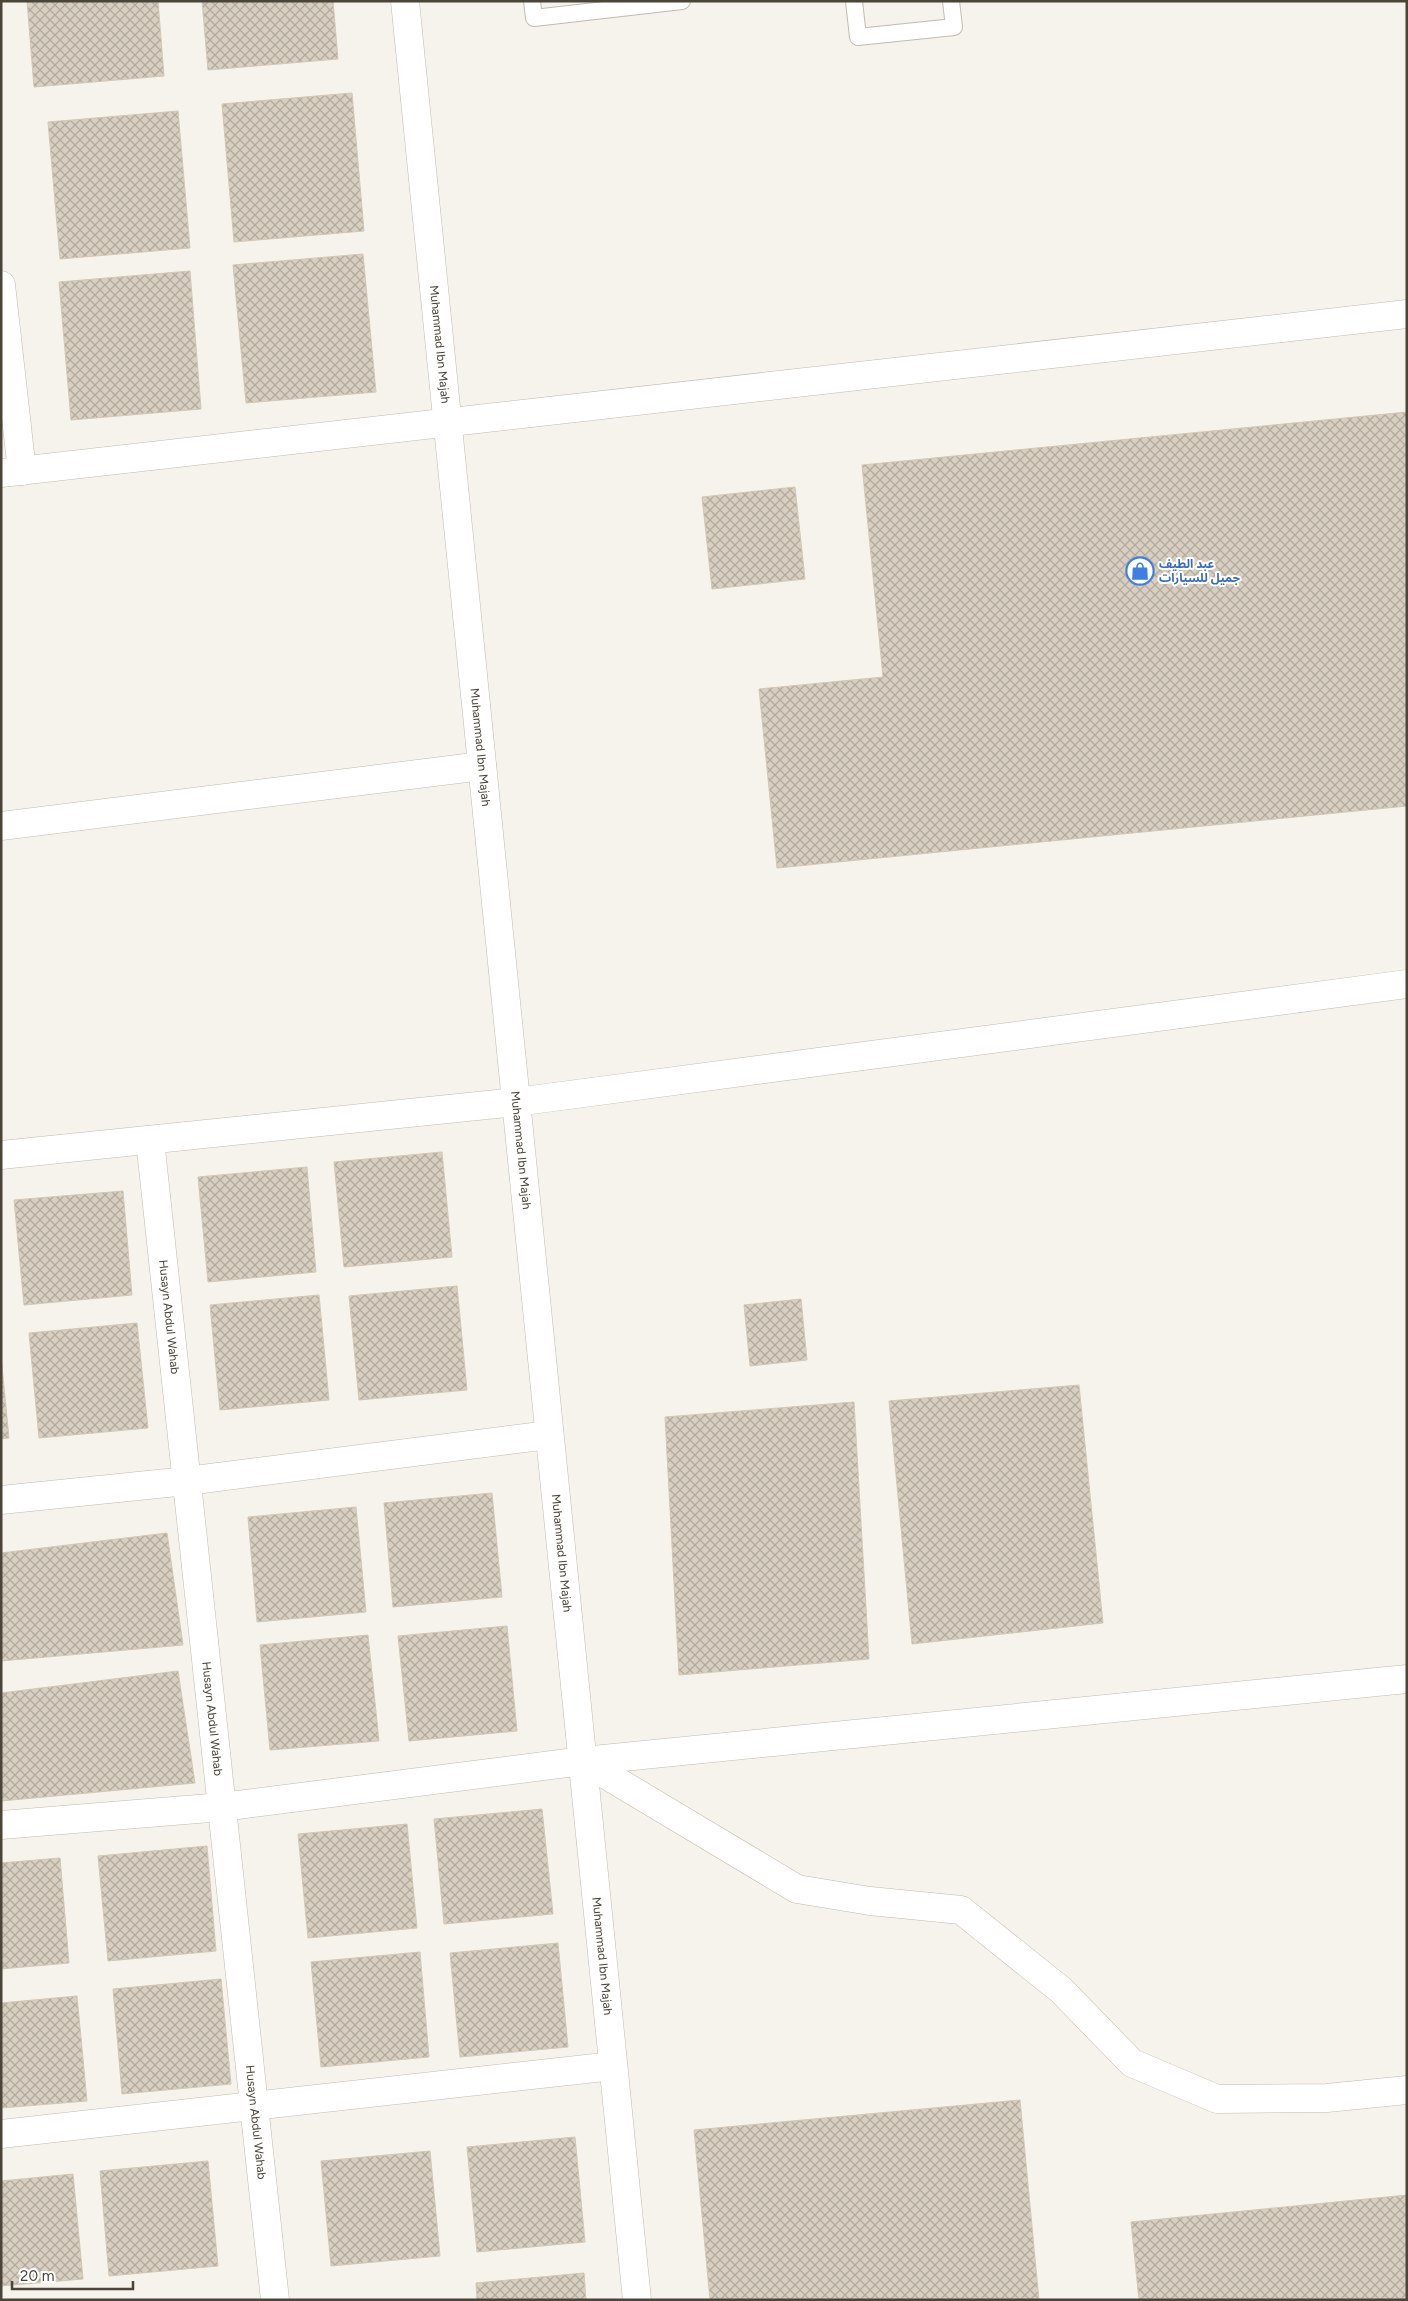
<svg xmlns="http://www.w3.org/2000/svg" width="1408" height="2301" font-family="Figtree,'Noto Sans Arabic',sans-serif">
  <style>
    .building { fill: url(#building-cross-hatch); stroke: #d3c7b4 }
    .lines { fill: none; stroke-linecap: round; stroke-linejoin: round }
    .lane-casing { stroke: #c2bbae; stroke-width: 18 }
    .street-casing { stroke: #c2bbae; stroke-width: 29 }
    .lane { stroke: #fff; stroke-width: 16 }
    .street { stroke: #fff; stroke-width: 28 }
    .labels { text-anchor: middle; stroke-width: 4; stroke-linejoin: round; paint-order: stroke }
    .street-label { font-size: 12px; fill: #4b4439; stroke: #fff }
    .shop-label { font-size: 12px; font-weight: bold; fill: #366cbe; stroke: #fff; text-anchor: start }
  </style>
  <defs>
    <pattern id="building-cross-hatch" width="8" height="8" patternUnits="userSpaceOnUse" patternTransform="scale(1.25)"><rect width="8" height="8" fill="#d8cfc1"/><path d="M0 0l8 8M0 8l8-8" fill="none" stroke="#b1aa9e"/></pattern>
  </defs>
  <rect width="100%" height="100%" fill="#f6f3ec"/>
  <path class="building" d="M27 1H158L164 76 34 87Z
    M202 1H333L338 59 208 70Z
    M352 93 364 231 234 242 222 104Z
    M178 111 190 248 60 259 48 122Z
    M363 254 376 392 246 403 233 265Z
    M190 271 201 409 71 420 59 282Z
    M1407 412V806L777 868 759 689 883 677 862 465Z
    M795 487 805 579 712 589 702 497Z
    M442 1152 452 1257 344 1267 334 1162Z
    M307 1167 316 1272 208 1282 198 1177Z
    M123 1191 132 1295 24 1305 14 1200Z
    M457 1286 467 1390 359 1400 349 1296Z
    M319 1295 329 1400 220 1410 210 1305Z
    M801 1299 807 1360 750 1366 744 1305Z
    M137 1323 148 1428 39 1438 29 1333Z
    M1 1356 9 1438 1 1439Z
    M1079 1385 1103 1623 912 1644 889 1401Z
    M854 1402 869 1659 679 1675 665 1417Z
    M492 1493 502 1597 393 1607 384 1503Z
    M356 1507 366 1612 257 1622 248 1517Z
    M167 1533 183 1645 1 1661V1553Z
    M507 1626 517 1731 409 1741 398 1636Z
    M368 1635 379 1741 270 1750 260 1645Z
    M178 1671 195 1783 1 1801V1693Z
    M542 1809 553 1914 444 1924 434 1819Z
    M407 1824 417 1928 308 1938 298 1834Z
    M207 1846 216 1951 108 1961 98 1856Z
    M60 1858 69 1963 1 1969V1863Z
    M558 1943 568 2047 460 2057 450 1953Z
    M420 1952 429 2057 321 2067 311 1962Z
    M221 1979 231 2084 122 2094 113 1989Z
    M77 1996 87 2101 1 2108V2003Z
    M1020 2100 1039 2300H710L694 2130Z
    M575 2137 585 2242 477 2252 467 2147Z
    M430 2151 440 2256 331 2266 321 2161Z
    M208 2161 218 2266 109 2276 100 2171Z
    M73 2174 83 2279 1 2286V2181Z
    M1407 2195V2300H1139L1131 2222Z
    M584 2273 586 2300H477L476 2283Z"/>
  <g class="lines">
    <g class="lane-casing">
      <path id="lane" d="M532 1 534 18 682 1
        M854 1 858 37 954 27 951 1"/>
    </g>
    <g class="street-casing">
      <g id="street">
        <path id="s1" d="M405 1 637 2300"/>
        <path d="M1 285 22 471"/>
        <path d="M1 473 1407 314"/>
        <path d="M1 826 482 766"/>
        <path id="s2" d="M150 1140 275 2300"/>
        <path d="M1 1155 516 1102 1407 984"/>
        <path d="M1 1500 187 1481 549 1435"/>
        <path d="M583 1761 797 1889 870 1901 961 1910 1061 1990 1132 2063 1217 2099 1327 2098 1407 2090"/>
        <path d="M1 1825 222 1807 583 1761 1407 1679"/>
        <path d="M1 2134 613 2066"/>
      </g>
    </g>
    <use href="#lane" class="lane"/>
    <use href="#street" class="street"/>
  </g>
  <defs>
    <g id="shop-ring" transform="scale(1.4375)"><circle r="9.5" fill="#fff" stroke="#3f7fe0" stroke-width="1.5"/><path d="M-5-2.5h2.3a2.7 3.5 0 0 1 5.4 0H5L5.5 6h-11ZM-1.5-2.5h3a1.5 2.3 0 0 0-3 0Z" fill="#3f7fe0"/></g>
  </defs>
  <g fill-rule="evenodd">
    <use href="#shop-ring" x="1140" y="571"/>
  </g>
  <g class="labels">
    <g class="street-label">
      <text dy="4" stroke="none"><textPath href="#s1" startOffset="345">Muhammad Ibn Majah</textPath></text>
      <text dy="4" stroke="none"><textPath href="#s1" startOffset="750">Muhammad Ibn Majah</textPath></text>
      <text dy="4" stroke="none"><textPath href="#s1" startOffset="1155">Muhammad Ibn Majah</textPath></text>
      <text dy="4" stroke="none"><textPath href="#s2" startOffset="178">Husayn Abdul Wahab</textPath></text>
      <text dy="4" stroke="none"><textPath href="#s1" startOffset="1560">Muhammad Ibn Majah</textPath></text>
      <text dy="4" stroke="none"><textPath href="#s2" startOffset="582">Husayn Abdul Wahab</textPath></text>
      <text dy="4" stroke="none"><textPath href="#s1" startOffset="1965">Muhammad Ibn Majah</textPath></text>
      <text dy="4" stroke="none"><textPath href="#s2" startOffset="988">Husayn Abdul Wahab</textPath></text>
    </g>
    <g class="shop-label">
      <text x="1159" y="568">عبد الطيف<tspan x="1159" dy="14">جميل للسيارات</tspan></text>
    </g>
  </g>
  <rect width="1408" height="2301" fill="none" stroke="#4b4439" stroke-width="5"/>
  <path d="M12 2281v8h121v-8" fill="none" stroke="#4b4439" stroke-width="2.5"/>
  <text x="20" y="2281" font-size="15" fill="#4b4439" stroke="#ffffff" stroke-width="4" paint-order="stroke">20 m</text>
</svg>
